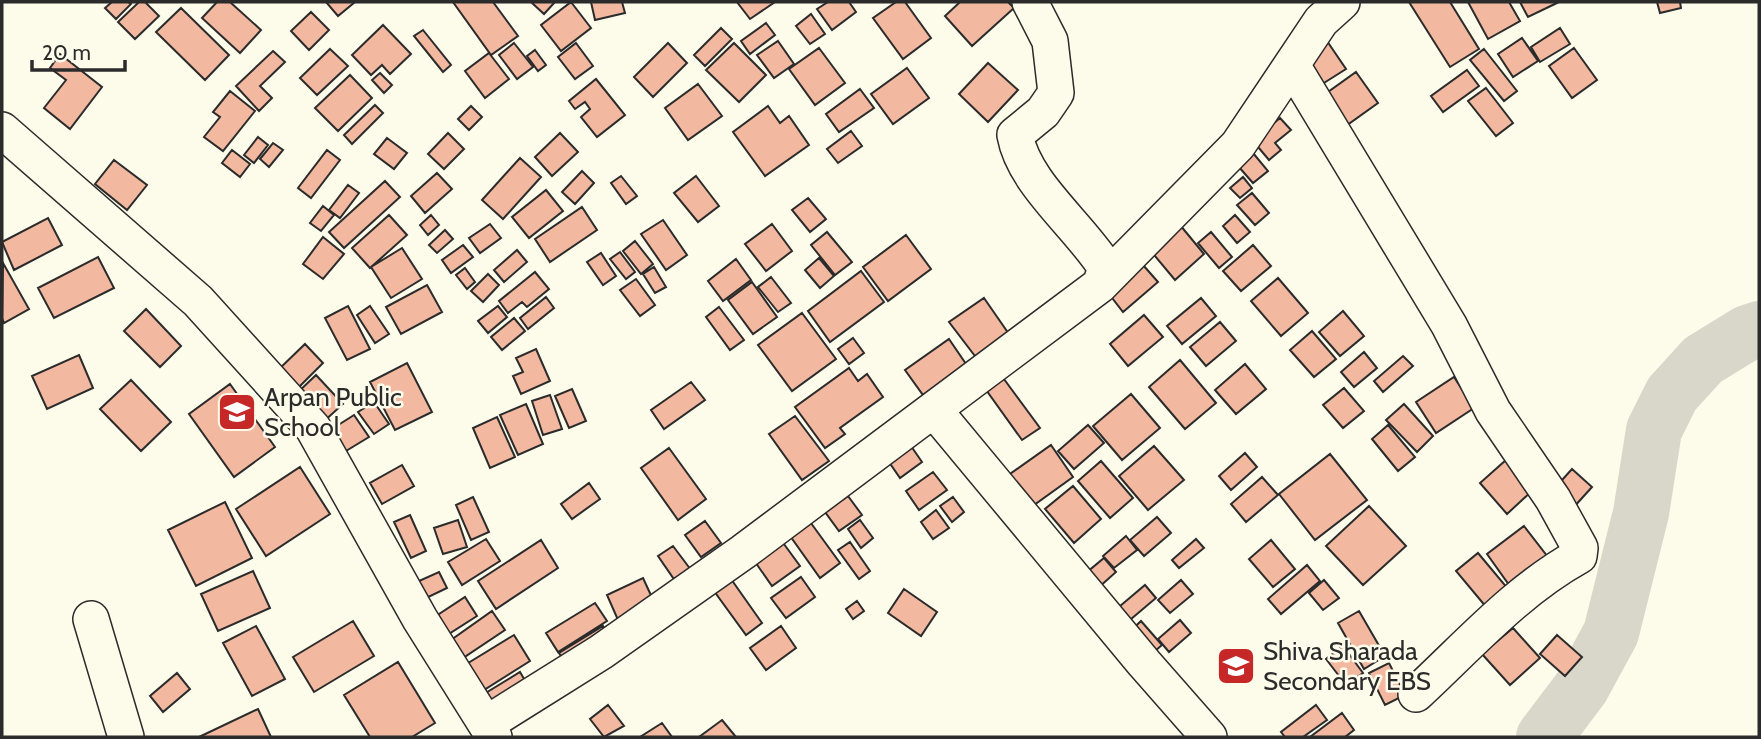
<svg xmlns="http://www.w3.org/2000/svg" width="1761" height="739" font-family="Cabin,sans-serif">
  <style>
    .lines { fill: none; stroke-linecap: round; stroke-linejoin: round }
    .river { stroke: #d8d7c9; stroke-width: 56 }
    .building { fill: #f2b8a0; stroke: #2b2b2b; stroke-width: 2 }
    .minor-casing { stroke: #2b2b2b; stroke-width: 38 }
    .minor { stroke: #fdfbea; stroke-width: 35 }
    .labels { text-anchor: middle; stroke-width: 5; stroke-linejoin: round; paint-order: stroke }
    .poi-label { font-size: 26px; fill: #2b2b2b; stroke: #fdfbea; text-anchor: start }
  </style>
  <rect width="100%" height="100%" fill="#fdfbea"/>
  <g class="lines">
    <path class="river" d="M1544 737 1581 688 1611 633 1641 513 1654 430 1672 394 1703 360 1747 333 1759 329"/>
  </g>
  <path class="building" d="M112 2H128L131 4 116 19 105 8Z
    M139 2H145L159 16 135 39 118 22Z
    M217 2H230L261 30 240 53 202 18Z
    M326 2H355L338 16Z
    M453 2H493L518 36 491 55Z
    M531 2H555L544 14Z
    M571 2 591 28 561 51 541 25Z
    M591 2H622L625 13 595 20Z
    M737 2H775L750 19Z
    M828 2H849L856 12 832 30 817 9Z
    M896 2H905L931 38 903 59 873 18Z
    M960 2H1008L1014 8 972 46 945 16Z
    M1409 2H1450L1479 49 1450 67Z
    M1468 2H1509L1520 21 1488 39Z
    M1520 2H1559L1528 17Z
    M1657 2H1680L1681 8 1660 13Z
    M181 8 229 55 205 80 156 32Z
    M311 12 329 30 309 50 291 31Z
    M811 14 825 34 810 44 796 26Z
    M766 23 775 35 750 54 741 41Z
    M383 25 411 54 390 74 382 65 371 75 352 55Z
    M721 28 732 39 705 66 694 55Z
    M1560 28 1570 44 1540 62 1531 47Z
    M423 30 451 65 443 72 414 36Z
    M1522 38 1538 61 1513 77 1498 54Z
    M778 41 794 64 774 78 757 55Z
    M1327 41 1346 69 1316 88 1297 60Z
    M514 43 533 67 517 79 499 55Z
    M576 43 593 66 575 79 558 57Z
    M668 43 687 63 653 97 634 77Z
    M734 43 766 75 739 102 706 70Z
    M819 48 845 83 815 105 789 69Z
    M1574 48 1597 80 1572 98 1549 66Z
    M330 49 348 66 317 95 300 78Z
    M1484 49 1517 91 1504 101 1470 60Z
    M535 50 546 65 538 71 527 56Z
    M273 51 285 62 260 86 272 98 259 111 236 86Z
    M489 53 509 79 485 98 465 71Z
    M60 54 102 87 70 129 44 108 66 80 50 68Z
    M988 63 1018 90 988 122 959 94Z
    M907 68 929 98 893 124 871 94Z
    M1467 70 1479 86 1443 112 1431 96Z
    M1356 72 1378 103 1343 128 1321 97Z
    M380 73 392 85 384 93 372 80Z
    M350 75 372 98 338 131 315 108Z
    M596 79 625 115 597 137 581 117 590 109 585 102 575 109 569 101Z
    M698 84 722 116 688 140 665 108Z
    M1486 88 1513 123 1496 136 1468 101Z
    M860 89 874 108 839 132 826 114Z
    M230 91 255 111 223 151 204 137 220 117 213 112Z
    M375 105 383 113 352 144 344 135Z
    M471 106 482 117 469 130 458 119Z
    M768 106 780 123 789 116 809 145 765 176 733 132Z
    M1280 118 1291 130 1275 143 1281 150 1269 160 1253 141Z
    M851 131 862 146 838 163 827 149Z
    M448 133 464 149 444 169 428 154Z
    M560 133 578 152 552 176 535 157Z
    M258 137 268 145 254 163 244 155Z
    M387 138 407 153 394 169 374 154Z
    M273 143 283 150 269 167 260 159Z
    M232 150 250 164 240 177 222 163Z
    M327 150 340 160 311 198 298 188Z
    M1253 153 1268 171 1253 183 1238 166Z
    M520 158 541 177 503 219 482 200Z
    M114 160 147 185 127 210 95 184Z
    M582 171 594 183 575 204 562 192Z
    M437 173 452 189 425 213 411 196Z
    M621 176 637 196 626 204 611 183Z
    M696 176 719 206 698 222 674 193Z
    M1243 177 1252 188 1240 198 1230 188Z
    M385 181 400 197 344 248 329 232Z
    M348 185 359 193 340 218 329 210Z
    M546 190 563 211 529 238 512 217Z
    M1252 193 1269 213 1255 225 1237 205Z
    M808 198 826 219 810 232 792 210Z
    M323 206 334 215 321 231 310 223Z
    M582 207 597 230 550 262 535 239Z
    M389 215 407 235 370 268 352 248Z
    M431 215 439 225 428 235 420 225Z
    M1235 215 1250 232 1237 243 1223 226Z
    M48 218 62 245 14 270 2 242Z
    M663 220 687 255 666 270 641 234Z
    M490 224 501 238 480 253 469 238Z
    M772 224 792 251 766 271 745 244Z
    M1180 225 1204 254 1175 280 1150 250Z
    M445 230 453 239 437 253 429 245Z
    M827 232 852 262 835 275 811 245Z
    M1211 232 1232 257 1219 268 1198 243Z
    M906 235 931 269 888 301 863 267Z
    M323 237 344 254 323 279 303 264Z
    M635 241 653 264 641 274 623 251Z
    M463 245 473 257 451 273 442 260Z
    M1253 245 1271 266 1241 291 1223 271Z
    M402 248 422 279 391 298 371 267Z
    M517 250 527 262 504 282 494 270Z
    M620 252 635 272 626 279 610 259Z
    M601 253 616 276 603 285 587 262Z
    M98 257 114 288 54 318 38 288Z
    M819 258 834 276 820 288 805 270Z
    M736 259 751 280 723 301 708 281Z
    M3 263 29 309 4 323 2 318Z
    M1143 265 1158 282 1123 312 1109 294Z
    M654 267 666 287 655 293 643 274Z
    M465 268 475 282 467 289 456 275Z
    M861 271 884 302 830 342 808 311Z
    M535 272 549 289 527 307 522 302 508 313 499 301Z
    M488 274 499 285 483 302 471 291Z
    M771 277 791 303 778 312 758 287Z
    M1278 278 1308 313 1281 336 1251 301Z
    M636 279 655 305 640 316 620 290Z
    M752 282 777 317 753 334 728 300Z
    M427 285 442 312 401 334 386 307Z
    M546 297 554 308 528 329 520 318Z
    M984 298 1011 337 978 360 949 322Z
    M1201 298 1216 316 1182 344 1167 326Z
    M348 306 370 349 347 360 325 318Z
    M370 306 389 334 375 343 357 315Z
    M498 306 507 317 488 333 478 321Z
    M719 307 744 340 730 350 706 317Z
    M146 309 181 346 160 367 124 331Z
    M1343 311 1364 336 1340 356 1319 332Z
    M802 313 836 359 792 391 758 345Z
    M1144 315 1163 337 1128 366 1110 344Z
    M514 318 525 331 502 350 491 337Z
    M1220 322 1236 341 1206 366 1190 347Z
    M1312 331 1336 359 1314 377 1290 350Z
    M853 338 864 353 849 364 838 349Z
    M949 339 966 364 923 395 905 370Z
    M305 344 323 363 296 390 277 371Z
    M536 349 550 381 521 394 513 376 523 372 516 358Z
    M1364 352 1377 368 1354 387 1341 372Z
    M79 355 93 388 47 409 32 376Z
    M1403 356 1413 366 1383 392 1374 381Z
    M1180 360 1216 403 1185 429 1149 387Z
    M407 363 432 412 395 430 370 382Z
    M1245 364 1266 389 1236 414 1215 390Z
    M849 368 858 381 867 374 883 397 840 428 845 434 825 448 795 407Z
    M316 375 343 404 322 423 296 394Z
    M1001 375 1040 428 1022 440 984 387Z
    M1454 377 1474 408 1436 433 1416 402Z
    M131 380 171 422 141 451 100 409Z
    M691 382 705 400 664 429 651 410Z
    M230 384 275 447 234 477 189 414Z
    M1344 388 1364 411 1343 428 1323 405Z
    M572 389 586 421 569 428 555 396Z
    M1131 394 1160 428 1122 460 1093 426Z
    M550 395 562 429 543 435 532 401Z
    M374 402 389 424 374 434 358 412Z
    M526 404 543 444 518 455 500 415Z
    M1404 404 1433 436 1417 452 1386 420Z
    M354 415 369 437 346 451 332 429Z
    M795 416 829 461 802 480 769 434Z
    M497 417 515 457 490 468 473 428Z
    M1088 425 1104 443 1074 469 1058 451Z
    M1388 425 1415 457 1398 471 1372 439Z
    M1051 445 1073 477 1023 513 1000 481Z
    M911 446 922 462 900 478 889 462Z
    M1154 446 1184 480 1148 510 1119 476Z
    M669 448 706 499 678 520 641 468Z
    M1245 453 1257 467 1231 490 1219 476Z
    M1330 454 1367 500 1315 540 1279 494Z
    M1506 460 1533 490 1507 514 1480 483Z
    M1101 461 1133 498 1110 518 1078 481Z
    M402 465 414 486 382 504 370 483Z
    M300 467 330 514 266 556 236 509Z
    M1572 469 1592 487 1573 508 1553 490Z
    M933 472 947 490 919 510 906 491Z
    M1262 477 1278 495 1246 522 1231 504Z
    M589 483 600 499 572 519 561 504Z
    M1073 486 1101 519 1074 543 1045 509Z
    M848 496 862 515 839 531 825 512Z
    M473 497 489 532 471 540 456 505Z
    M953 497 964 512 952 522 940 506Z
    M225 502 252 558 196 586 168 530Z
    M1369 506 1406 546 1363 585 1326 546Z
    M936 510 949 528 933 539 921 522Z
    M410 515 426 551 411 558 394 522Z
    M1157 517 1171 533 1144 556 1130 540Z
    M808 519 840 563 820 578 788 533Z
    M458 520 467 547 443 554 434 528Z
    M860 520 873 538 861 548 848 529Z
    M705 521 721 543 701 557 685 535Z
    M1524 526 1551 561 1512 589 1487 554Z
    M1126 536 1137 550 1114 568 1103 556Z
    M486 539 500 561 462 585 448 562Z
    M1196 539 1204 548 1179 568 1172 560Z
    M541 540 558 568 496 609 478 581Z
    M781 540 800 566 772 586 753 559Z
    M1271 540 1295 569 1273 587 1249 559Z
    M850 542 870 571 859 579 838 550Z
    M673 546 694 574 678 585 658 556Z
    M1478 553 1509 590 1487 608 1456 571Z
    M1104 558 1116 572 1098 588 1086 573Z
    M1307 565 1320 581 1281 614 1268 599Z
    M253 571 270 608 218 631 201 594Z
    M439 572 447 588 418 602 410 585Z
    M801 577 815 597 786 618 771 598Z
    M643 578 655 604 618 620 607 595Z
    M731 579 762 623 746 635 714 591Z
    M1181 580 1193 594 1170 613 1158 600Z
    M1324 580 1339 598 1323 610 1309 593Z
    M1145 585 1156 598 1118 630 1107 617Z
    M904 589 937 612 921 636 888 613Z
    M465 597 477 616 444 637 433 618Z
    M857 601 864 611 853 619 846 609Z
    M595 603 607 621 558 652 546 633Z
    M492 611 505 630 463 658 451 640Z
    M1359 611 1385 656 1364 669 1338 623Z
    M1180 620 1191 633 1169 652 1158 639Z
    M353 621 374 656 314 692 293 657Z
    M1141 621 1162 645 1147 658 1127 634Z
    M256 626 285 679 252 696 223 643Z
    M603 626 611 640 568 667 559 653Z
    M781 626 796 648 766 670 750 648Z
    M1513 628 1540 658 1510 685 1482 654Z
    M514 635 530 661 476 695 460 668Z
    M1557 635 1582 657 1565 676 1540 654Z
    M1343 646 1363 673 1346 685 1326 659Z
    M398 662 435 723 412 737H370L344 695Z
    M1389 663 1405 695 1385 705 1369 673Z
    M520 672 530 689 494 711 484 694Z
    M177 673 190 689 163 712 150 696Z
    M608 705 624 726 604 737 590 719Z
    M1316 705 1327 720 1303 737H1285L1281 732Z
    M258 709 271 737H199Z
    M1342 713 1354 730 1345 737H1310Z
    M722 720 736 737H699Z
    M662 723 672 737H640Z"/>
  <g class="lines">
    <g class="minor-casing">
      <path id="minor" d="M1030 2 1050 41 1056 93 1043 112 1015 135C1024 184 1078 224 1106 268L1100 285
        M1292 65 1449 325 1493 411 1553 499 1580 548 1579 556C1516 591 1468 646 1416 694
        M2 130 198 301 313 428 420 619 494 737
        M934 410 1144 663 1209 737
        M91 619 126 737
        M486 724 601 652 743 552 1100 285 1238 145 1321 21 1342 2"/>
    </g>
    <use href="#minor" class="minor"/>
  </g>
  <defs>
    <g id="school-square" transform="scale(2.0125)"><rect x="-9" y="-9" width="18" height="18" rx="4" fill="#c62828" stroke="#fdfbea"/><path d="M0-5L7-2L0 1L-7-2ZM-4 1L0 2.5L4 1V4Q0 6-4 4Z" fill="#fff"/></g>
  </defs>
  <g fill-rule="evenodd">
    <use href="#school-square" x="237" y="412"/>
    <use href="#school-square" x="1236" y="666"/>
  </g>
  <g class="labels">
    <g class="poi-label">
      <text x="264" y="406">Arpan Public<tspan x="264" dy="30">School</tspan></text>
      <text x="1263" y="660">Shiva Sharada<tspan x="1263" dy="30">Secondary EBS</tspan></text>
    </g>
  </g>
  <rect width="1761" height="739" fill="none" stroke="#2b2b2b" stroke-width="7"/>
  <path d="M32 60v10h93v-10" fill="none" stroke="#2b2b2b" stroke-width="3.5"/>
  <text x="42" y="60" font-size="21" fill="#2b2b2b" stroke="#fdfbea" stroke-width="5" paint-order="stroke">20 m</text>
</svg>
